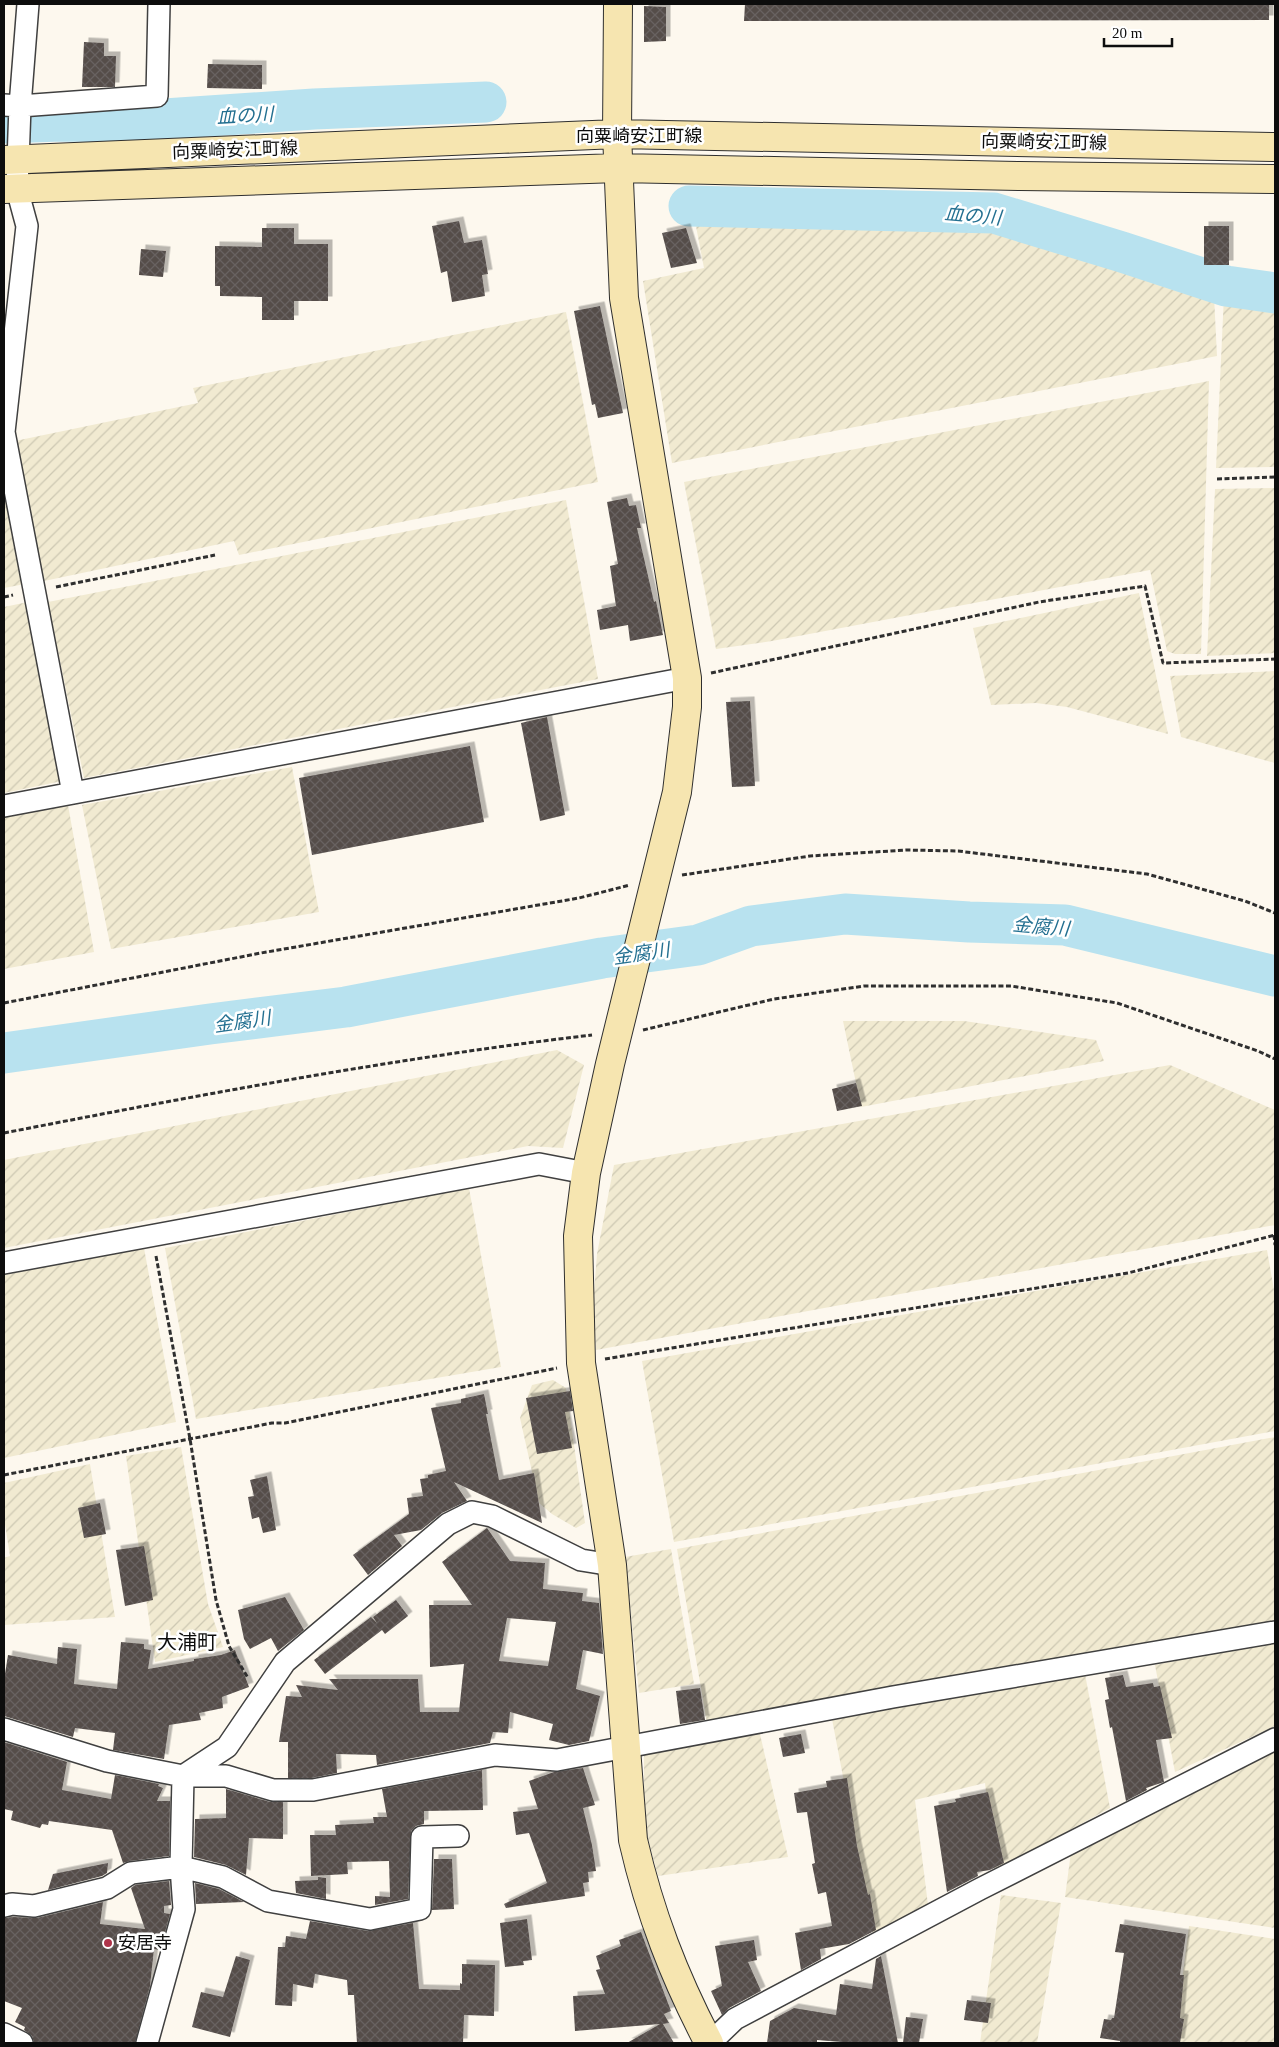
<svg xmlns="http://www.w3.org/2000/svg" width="1279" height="2047" font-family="'Times New Roman','Noto Sans JP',serif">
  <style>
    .farmland { fill: url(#farmland-furrows) }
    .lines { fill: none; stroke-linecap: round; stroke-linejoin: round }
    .river { stroke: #b8e2ef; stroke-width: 41 }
    .building { fill: url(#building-cross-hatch); fill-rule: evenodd; filter: url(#shadow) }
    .street-casing { stroke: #404040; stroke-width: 24 }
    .secondary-casing { stroke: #2f2f2f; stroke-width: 30 }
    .path { stroke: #2f2f2f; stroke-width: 3; stroke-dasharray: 5 2.5; stroke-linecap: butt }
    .street { stroke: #fff; stroke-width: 21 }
    .secondary { stroke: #f6e5b0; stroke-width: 28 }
    .poi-dot { fill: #ae344a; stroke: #fff; stroke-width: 2 }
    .labels { text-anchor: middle; stroke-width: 5; stroke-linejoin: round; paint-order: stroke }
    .street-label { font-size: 18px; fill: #0d0d0d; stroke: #fff }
    .poi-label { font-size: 18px; fill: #0d0d0d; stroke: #fff; text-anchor: start }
    .water-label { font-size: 19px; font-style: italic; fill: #247091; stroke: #fff }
    .quarter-label { font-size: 20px; fill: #0d0d0d; stroke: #fff }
  </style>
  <defs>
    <pattern id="farmland-furrows" width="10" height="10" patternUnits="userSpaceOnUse" patternTransform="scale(1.25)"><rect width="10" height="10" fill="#f1ead1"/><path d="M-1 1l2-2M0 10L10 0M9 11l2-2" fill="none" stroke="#cdc8b2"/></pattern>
    <pattern id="building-cross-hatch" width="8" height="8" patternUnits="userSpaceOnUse" patternTransform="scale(1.25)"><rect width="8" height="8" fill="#544d4a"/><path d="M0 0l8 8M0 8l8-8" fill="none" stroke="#686260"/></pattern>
    <filter id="shadow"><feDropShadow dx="4.5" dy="-4.5" stdDeviation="0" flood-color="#0004"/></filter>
  </defs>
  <rect width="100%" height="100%" fill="#fdf8ee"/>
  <path class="farmland" d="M695 221 985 224 1008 227 1214 296 1217 356 672 463 643 281 704 268Z
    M1224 295 1275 303V467L1216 468Z
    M566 312 598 482 239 555 234 541 44 581 15 441 198 403 193 388Z
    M1209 381 1201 654H1175L1167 651 1150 570 772 641 716 649 684 482Z
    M4 469 25 584 4 588Z
    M1275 488V653L1207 656 1215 489Z
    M566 500 598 679 84 778 48 602Z
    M1139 593 1168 734 1067 707 1036 703 991 705 973 628Z
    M28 602 62 781 4 793V607Z
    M1275 671V763L1181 737 1170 676Z
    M292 767 319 912 111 949 82 805Z
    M68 805 94 952 4 969V817Z
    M843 1021H964L1096 1040 1104 1061 861 1107Z
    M557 1050 584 1065 563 1148 528 1146 4 1248V1160Z
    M1170 1065 1275 1110V1225L596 1350 593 1305 597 1254 614 1165Z
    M469 1188 501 1367 196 1419 165 1248Z
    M144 1248 176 1422 4 1458V1275Z
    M1267 1250 1275 1296V1431L674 1542 642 1361Z
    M553 1380 566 1388 585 1523 576 1528 552 1514 539 1503 520 1418 532 1385Z
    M1275 1437V1622L707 1723 677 1549Z
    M181 1447 208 1604 223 1647 155 1662 126 1456Z
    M90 1464 115 1617 4 1625V1558L10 1556 4 1518V1483Z
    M671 1549 694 1684 639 1693 625 1557Z
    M1275 1640V1726L1175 1772 1155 1665Z
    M1085 1674 1110 1808 995 1871 985 1783 915 1800 928 1905 873 1934 832 1719Z
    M760 1734 788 1857 658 1876 644 1826V1754Z
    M1275 1750V1928L1065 1897 1071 1852Z
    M1001 1895 1061 1903 1037 2043H980Z
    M1189 1926 1275 1939V2043H1174Z"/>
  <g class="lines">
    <path class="river" d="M4 123 61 121 120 122 314 109 486 102
      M689 206 994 213 1122 252 1226 286 1275 293
      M4 1053 210 1024 346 1007 602 958 698 945 751 926 845 914 969 922 1065 925 1275 976"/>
  </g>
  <path class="building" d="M745 4H1269V20L744 21Z
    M644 6 666 7V41L644 42Z
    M84 42 104 43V56H116L115 87H82Z
    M208 64 262 65V89L207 88Z
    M459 221 464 243 482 240 488 274 482 275 485 296 452 302 447 271 441 273 432 226Z
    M1204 226H1229V265H1204Z
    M262 228H294V244H328V301H294V320H262V297L220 296V286H215V246L262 247Z
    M686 228 697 263 671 268 662 233Z
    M141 249 166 251 163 277 139 275Z
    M600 306 623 413 598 418 595 404 592 405 574 311Z
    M627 498 629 506 636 505 641 528H637L654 602 656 601 663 635 630 641 628 625 600 630 597 610 616 606 610 566 618 564 607 502Z
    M750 701 755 786 732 787 726 702Z
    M547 717 565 815 540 821 521 723Z
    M470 746 484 822 312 855 299 778Z
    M856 1083 862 1106 837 1111 832 1089Z
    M570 1391 573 1411 565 1412 572 1448 537 1454 526 1398Z
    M484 1394 488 1414H486L499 1480 534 1473 542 1523 454 1482 467 1501 442 1513 421 1530 394 1535 402 1546 368 1575 353 1555 409 1514 407 1498 423 1496 420 1479 428 1478V1475L446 1471 431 1408 461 1403V1399Z
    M267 1476 276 1530 263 1533 259 1517 252 1519 248 1497 254 1496 250 1480Z
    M100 1503 106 1534 84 1538 78 1508Z
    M487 1528 510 1561 545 1563 543 1589 583 1593 582 1601 599 1603 603 1654 583 1650 576 1689 600 1696 589 1741 569 1745 549 1740 553 1724 510 1712 508 1733 493 1732 490 1743 377 1765 376 1755 336 1754 337 1773 312 1778H288V1742H279L286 1696 302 1697 296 1685 338 1690 329 1679H418L420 1712H459L464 1664 430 1667 429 1605H472L442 1562ZM507 1618 556 1622 548 1666 499 1661Z
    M144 1546 153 1600 125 1606 116 1550Z
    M285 1597 304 1630 278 1651 271 1638 250 1649 244 1639 238 1610Z
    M396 1600 408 1616 385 1634 382 1630 325 1674 314 1660 371 1617 377 1623 373 1617Z
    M121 1642 144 1644V1649L151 1650 148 1669 194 1661V1659L221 1655 235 1650 249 1687 222 1697 223 1708 199 1713 201 1720 169 1725 164 1759 113 1750 115 1733 75 1728 73 1737 4 1716V1680L8 1655 57 1664 58 1647 77 1649 74 1684 117 1689Z
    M1123 1675 1126 1687 1153 1683 1154 1687 1160 1686 1172 1738 1156 1740 1164 1782 1146 1788 1147 1790 1126 1801 1112 1727 1110 1728 1105 1700 1109 1699 1105 1678Z
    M700 1688 705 1720 680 1724 676 1691Z
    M801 1734 805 1753 783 1757 779 1738Z
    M4 1742 67 1762 62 1790 111 1799 115 1775 159 1784 158 1786 163 1788 157 1801H170L169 1856 130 1861 123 1863 112 1830 49 1821 48 1825 42 1824 40 1828 11 1820 13 1811 4 1809Z
    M583 1768 595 1805 583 1808 592 1845 596 1871 588 1872 589 1882 583 1883 585 1896 506 1908 504 1904 547 1883 529 1833 516 1835 513 1812 538 1809 529 1781 554 1772Z
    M482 1770 483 1810 424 1811V1824L416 1826 411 1831 408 1899 375 1905V1896L390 1897 389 1861 347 1862 348 1874 311 1876 310 1835H336L335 1825 374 1823 373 1817H387L382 1789Z
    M847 1778 857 1846 868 1895 870 1894 876 1930 849 1944 820 1949 821 1959 801 1970 795 1933 832 1926 826 1892 818 1894 812 1864 815 1863 807 1812 797 1813 794 1793 827 1787 826 1781Z
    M226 1789 270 1802H283V1839L249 1838 246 1875 226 1865 194 1857 195 1819 226 1818Z
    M988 1792 1004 1863 990 1870 977 1872 978 1876 947 1892 934 1806 956 1802 955 1799Z
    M434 1859H452L454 1909 432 1910Z
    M108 1863 107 1873 102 1876 48 1890 53 1874Z
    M318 1877 326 1878V1899L296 1893 295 1881 318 1880Z
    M169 1881 171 1905 164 1906V1913L170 1914 160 1950 154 1949 150 1986 135 2043H38L34 2042 32 2036 24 2030 25 2027 15 2022 22 2008 4 2001V1918L13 1917 37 1918 103 1902 100 1924 145 1929 131 1888 135 1885Z
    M195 1883 219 1889 244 1902 196 1904Z
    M527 1919 532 1960 523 1961 524 1965 505 1967 500 1923Z
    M310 1921 368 1931 413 1923 419 1989 460 1990V1983L462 1984V1964L495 1965 494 2016 464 2015 463 2043H357L354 1995H348L347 1980 315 1974 313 1988 293 1984 292 2006 275 2005 278 1947H285L286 1936 306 1939Z
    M1120 1924 1186 1934 1180 1975H1184L1180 2018 1184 2019 1180 2043H1120V2041L1100 2038 1104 2019 1111 2020 1112 2018H1114L1124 1953 1115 1952Z
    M641 1932 671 2011 664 2014 669 2023 663 2024 674 2043H627L660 2024 575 2031 573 1996 605 1994 596 1970 600 1969 596 1956 621 1946 619 1940Z
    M754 1940 757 1960 748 1962 761 1991 729 2008 722 2015 711 1991 722 1986 715 1946Z
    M236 1956 250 1960 230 2037 192 2027 201 1992 223 1997Z
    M881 1956 898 2043H854L817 2040V2043H767L770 2021 794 2008 836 2015 840 1984 872 1989 876 1959Z
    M967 2000 991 2003 988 2023 964 2020Z
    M906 2017 923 2019 919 2043H903Z"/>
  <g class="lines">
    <g class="street-casing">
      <path id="street" d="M28 4 20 106 17 189 27 226 4 432 73 793
        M4 105 20 106 157 96 159 4
        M4 806 687 678
        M4 1263 539 1164 586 1173
        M4 1729 107 1761 183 1776H226L273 1790H313L495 1755 557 1760 893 1697 1275 1632
        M4 1906 12 1904 34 1906 107 1888 131 1873 181 1867 183 1776 227 1747 285 1662 448 1524 472 1512 492 1516 581 1560 612 1565
        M4 2034 22 2043
        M147 2043 184 1909 181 1867 223 1877 268 1901 370 1919 420 1909 422 1837 458 1836
        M710 2043 735 2019 980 1889 1275 1739"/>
    </g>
    <g class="secondary-casing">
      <path id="secondary" d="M618 4 617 134 624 298 687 678V707L677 792 610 1064 586 1173 578 1236 581 1363 612 1565 633 1840C650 1914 674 1976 709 2043
        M4 160 617 134 1275 147
        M4 189 618 168 1020 176 1275 179"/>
    </g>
    <path class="path" d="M1217 479 1275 477
      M56 587 215 555
      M4 597 13 595
      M711 673 1039 602 1145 586 1163 663 1275 659
      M682 875 810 856 906 850 958 851 1147 874 1245 901 1275 913
      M4 1003 261 953 579 898 630 885
      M643 1030 774 999 864 986H1011L1117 1003 1258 1051 1275 1059
      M4 1133C199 1095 395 1058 592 1035
      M1274 1235 1275 1245
      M156 1256 190 1439 216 1600 229 1646 248 1678
      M605 1359 1128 1273 1275 1235
      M4 1475 272 1423H285L557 1368"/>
    <use href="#street" class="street"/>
    <use href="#secondary" class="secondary"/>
  </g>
  <circle class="poi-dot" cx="108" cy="1943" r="5"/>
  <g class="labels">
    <g class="street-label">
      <text x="639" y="142">向粟崎安江町線</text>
      <text transform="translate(1044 142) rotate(1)" y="6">向粟崎安江町線</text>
      <text transform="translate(235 150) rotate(-2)" y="6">向粟崎安江町線</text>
    </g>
    <g class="poi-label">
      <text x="118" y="1949">安居寺</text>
    </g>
    <g class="water-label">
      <text transform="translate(245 115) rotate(-3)" y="7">血の川</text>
      <text transform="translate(973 215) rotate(5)" y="7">血の川</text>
      <text transform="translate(1041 926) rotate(5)" y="7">金腐川</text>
      <text transform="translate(641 953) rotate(-8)" y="7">金腐川</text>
      <text transform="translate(242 1021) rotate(-8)" y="7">金腐川</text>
    </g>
    <g class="quarter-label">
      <text x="187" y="1649">大浦町</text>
    </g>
  </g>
  <rect width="1279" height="2047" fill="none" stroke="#0d0d0d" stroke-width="10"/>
  <path d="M1104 38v8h68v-8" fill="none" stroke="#0d0d0d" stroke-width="2.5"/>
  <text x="1112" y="38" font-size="15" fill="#0d0d0d" stroke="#ffffff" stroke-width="4" paint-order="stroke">20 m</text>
</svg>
